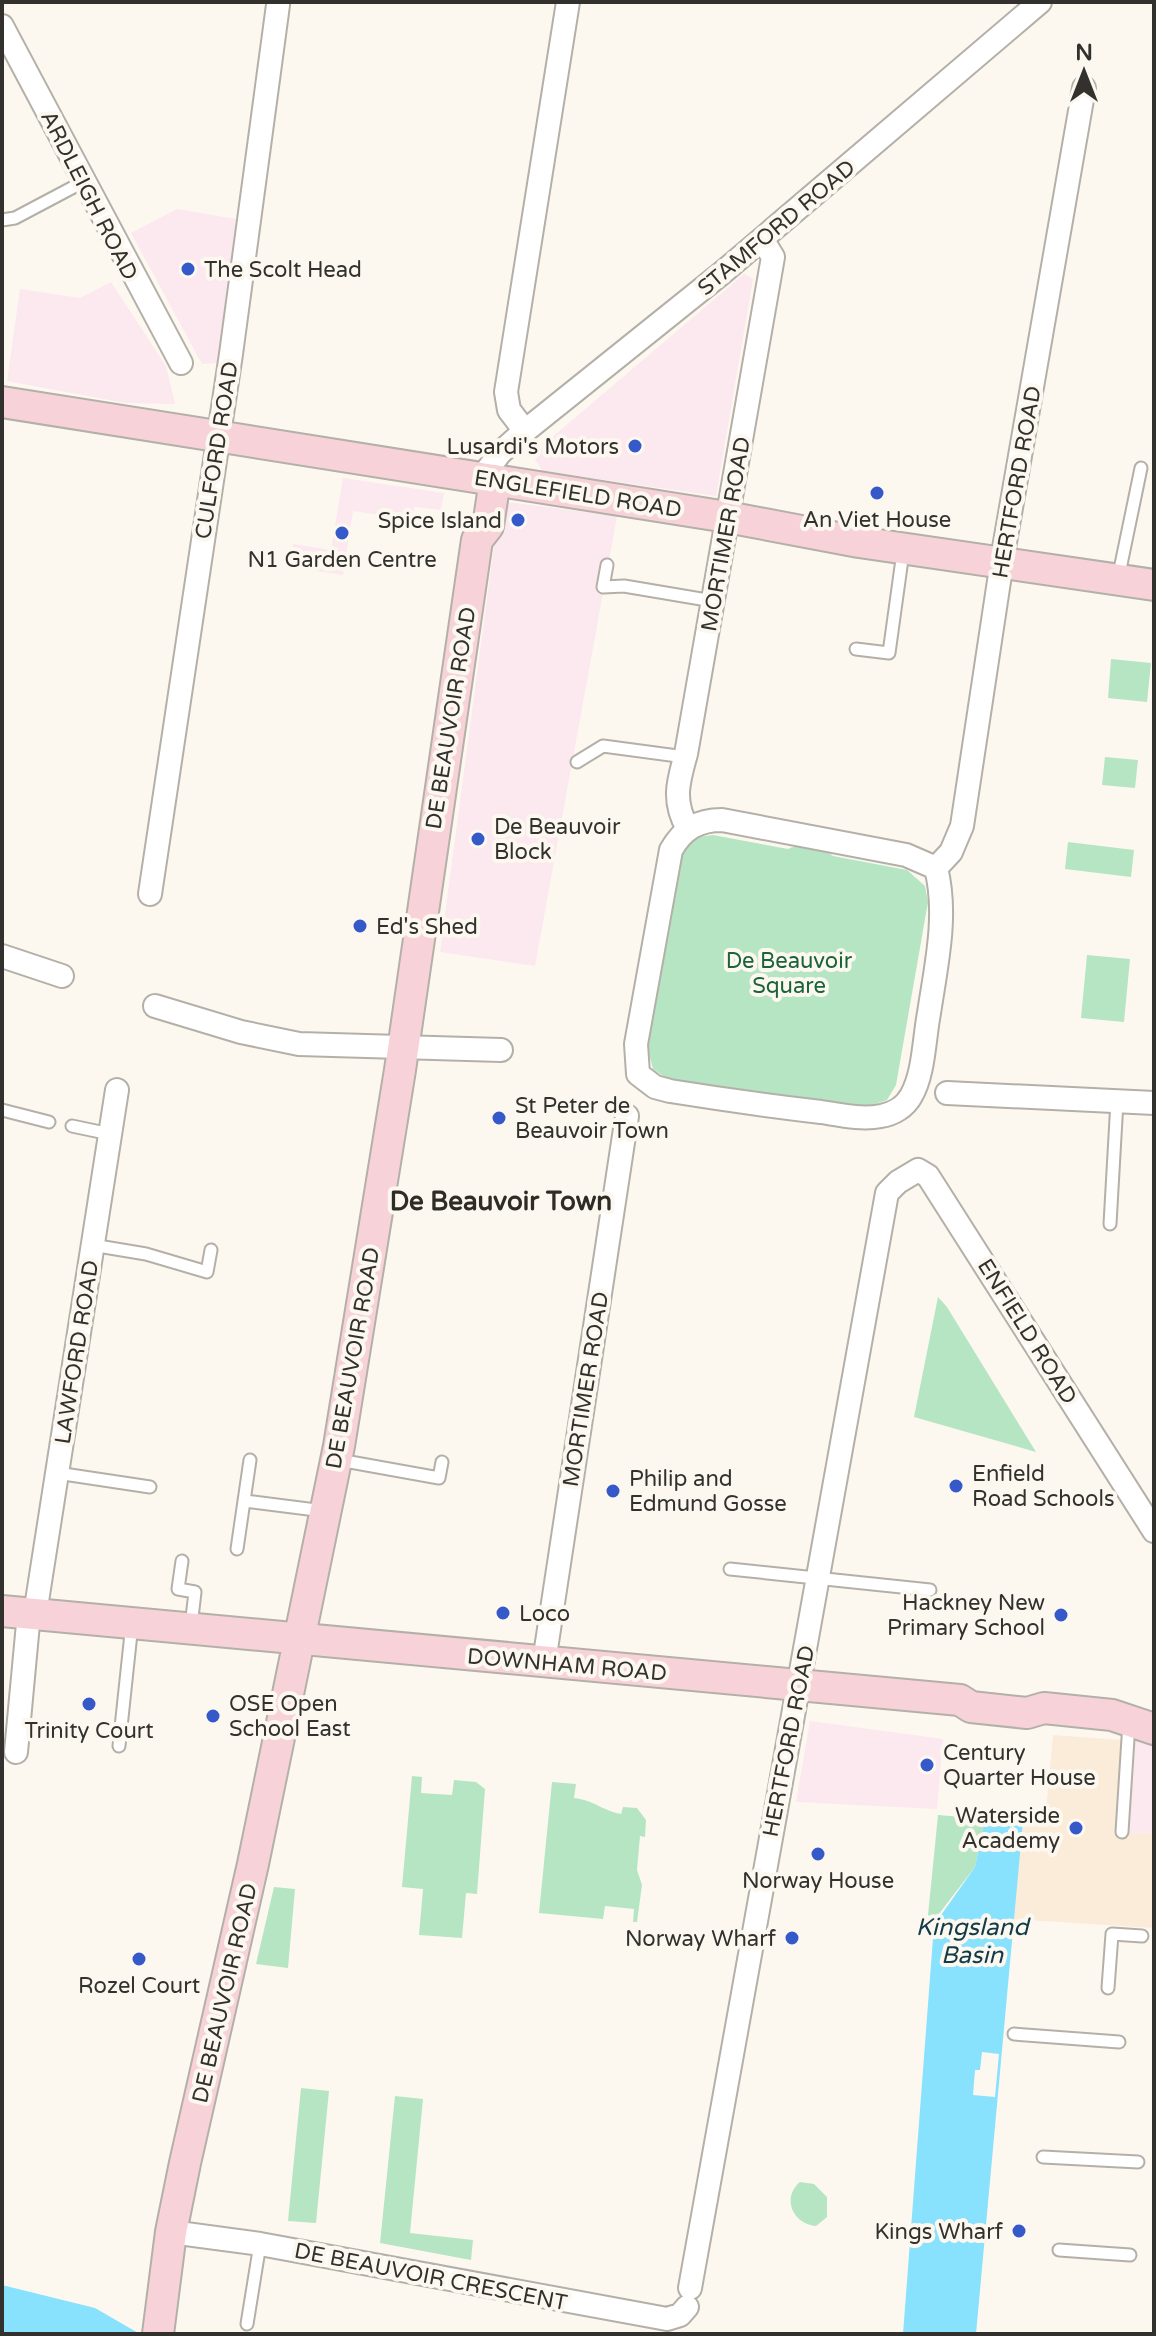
<svg xmlns="http://www.w3.org/2000/svg" width="1156" height="2336" font-family="'Varela Round',sans-serif">
  <style>
    .commercial { fill: #fce8ef }
    .education { fill: #faecd8 }
    .green { fill: #b6e5c3 }
    .water { fill: #88e1fd }
    .pier { fill: #fcf8f0 }
    .lines { fill: none; stroke-linecap: round; stroke-linejoin: round }
    .lane-casing { stroke: #b4b0a8; stroke-width: 15 }
    .street-casing { stroke: #b4b0a8; stroke-width: 26 }
    .secondary-casing { stroke: #b4b0a8; stroke-width: 34 }
    .lane { stroke: #fff; stroke-width: 11 }
    .street { stroke: #fff; stroke-width: 22 }
    .secondary { stroke: #f7d3d9; stroke-width: 30 }
    .poi-dot { fill: #3659ca; stroke: #fcf8f0; stroke-width: 3 }
    .labels { text-anchor: middle; stroke-width: 8; stroke-linejoin: round; paint-order: stroke }
    .street-label { font-size: 22px; fill: #32312e; stroke: #fcf8f0 }
    .poi-label { font-size: 22px; fill: #32312e; stroke: #fcf8f0; text-anchor: start }
    .park-label { font-size: 22px; fill: #1b643a; stroke: #fcf8f0 }
    .water-label { font-size: 24px; font-style: italic; fill: #113b47; stroke: #fcf8f0 }
    .quarter-label { font-size: 26px; font-weight: bold; fill: #2f2c26; stroke: #fcf8f0 }
  </style>
  <rect width="100%" height="100%" fill="#fcf8f0"/>
  <path class="commercial" d="M177 209 236 219 219 363 202 364 131 233Z
    M744 274 753 279 716 496 542 471 535 459 543 445Z
    M111 282 166 366 175 404 125 403 7 381 20 289 80 298Z
    M343 478 444 493 441 510 414 507 412 520 353 511 343 575 290 567 293 544 331 550Z
    M500 501 617 516 535 966 440 952Z
    M810 1721 943 1739 937 1809 796 1802Z
    M1135 1741 1154 1742V1834L1129 1833Z"/>
  <path class="education" d="M1053 1735 1135 1741 1129 1833 1154 1834V1928L1013 1919 1023 1821 1045 1822Z"/>
  <path class="green" d="M1111 659 1151 663 1147 702 1108 698Z
    M1105 757 1138 760 1135 788 1102 785Z
    M713 835 788 849C798 843 825 848 833 856L907 870 925 886 928 902 896 1085 887 1100 869 1106 790 1096 788 1099 752 1096 749 1090 669 1080 653 1069 647 1046 680 856 696 837Z
    M1068 842 1134 850 1131 877 1065 869Z
    M1087 955 1130 959 1124 1022 1081 1018Z
    M938 1297 947 1307 1036 1452 914 1417Z
    M412 1776 422 1777 421 1793 452 1795 454 1780 476 1782 485 1789 477 1894 466 1893 462 1938 419 1935 423 1889 402 1887Z
    M552 1782 576 1784 574 1798C594 1800 603 1811 621 1814L623 1807 637 1808 646 1820 645 1837 640 1836 637 1870 642 1885 637 1922H633L634 1909 605 1906 603 1919 539 1913Z
    M938 1815 985 1819 975 1867 935 1919 928 1915Z
    M274 1887 295 1889 288 1968 256 1964Z
    M301 2088 329 2091 316 2223 288 2221Z
    M395 2096 423 2099 410 2233 473 2240 471 2260 380 2243Z
    M800 2182 814 2184 827 2197V2217L816 2226C793 2224 781 2198 800 2182Z"/>
  <path class="water" d="M985 1819 1023 1821 976 2334H903L934 1925 975 1867Z
    M2 2285 95 2308 140 2334H2Z"/>
  <path class="pier" d="M982 2052 999 2054 995 2097 973 2095 975 2070H980Z"/>
  <g class="lines">
    <g class="lane-casing">
      <path id="lane" d="M2 220 15 218 83 182
        M607 565 603 587 624 586 713 601
        M1118 579 1141 468
        M856 649 889 653 903 552
        M577 762 603 746 685 757
        M2 1110 49 1122
        M72 1126 110 1134
        M1110 1224 1117 1101
        M92 1245 146 1254 207 1272 211 1250
        M339 1460 439 1478 442 1462
        M57 1473 150 1487
        M245 1501 324 1511
        M237 1549 250 1460
        M182 1561 178 1589 195 1592 191 1626
        M730 1569 930 1590
        M119 1746 132 1624
        M1122 1832 1129 1723
        M1108 1988 1112 1934 1142 1936
        M1014 2034 1119 2042
        M1043 2157 1138 2162
        M1059 2250 1130 2255
        M247 2324 260 2244"/>
    </g>
    <g class="street-casing">
      <path id="street" d="M2 26 181 363
        M525 431 509 410 506 392 568 2
        M482 477 500 453 520 435 722 273 1040 2
        M722 820 906 855 936 868C948 915 936 966 929 1013 924 1039 924 1074 911 1096 905 1107 893 1114 881 1116 862 1120 840 1115 821 1112 770 1106 720 1099 670 1091L655 1087 638 1074 636 1044 671 850C683 829 698 820 722 820Z
        M688 829C672 801 678 782 686 754L773 257 762 239
        M936 868 951 852 962 826 1004 548 1084 88
        M150 894 231 354 278 5
        M2 956 62 976
        M155 1006 241 1032 299 1044 501 1050
        M947 1093 1154 1103
        M35 1614 117 1090
        M544 1662 627 1116
        M16 1752 29 1613
        M171 2232 260 2244 667 2319 680 2315 687 2307
        M690 2288 887 1193 898 1182 918 1170 928 1176 1154 1531"/>
    </g>
    <g class="secondary-casing">
      <path id="secondary" d="M2 402 727 517 859 542 1154 585
        M2 1611 960 1700 971 1707 1027 1713 1044 1708 1112 1715 1154 1729
        M158 2334 171 2232 185 2163 253 1864 339 1446 400 1070 477 540 488 526 495 480"/>
    </g>
    <use href="#lane" class="lane"/>
    <use href="#street" class="street"/>
    <use href="#secondary" class="secondary"/>
  </g>
  <g class="poi-dot">
    <circle cx="188" cy="269" r="8"/>
    <circle cx="635" cy="446" r="8"/>
    <circle cx="877" cy="493" r="8"/>
    <circle cx="518" cy="520" r="8"/>
    <circle cx="342" cy="533" r="8"/>
    <circle cx="478" cy="839" r="8"/>
    <circle cx="360" cy="926" r="8"/>
    <circle cx="499" cy="1118" r="8"/>
    <circle cx="956" cy="1486" r="8"/>
    <circle cx="613" cy="1491" r="8"/>
    <circle cx="503" cy="1613" r="8"/>
    <circle cx="1061" cy="1615" r="8"/>
    <circle cx="89" cy="1704" r="8"/>
    <circle cx="213" cy="1716" r="8"/>
    <circle cx="927" cy="1765" r="8"/>
    <circle cx="1076" cy="1828" r="8"/>
    <circle cx="818" cy="1854" r="8"/>
    <circle cx="792" cy="1938" r="8"/>
    <circle cx="139" cy="1959" r="8"/>
    <circle cx="1019" cy="2231" r="8"/>
  </g>
  <g class="labels">
    <g class="street-label">
      <text transform="translate(90 195) rotate(63)" y="8">ARDLEIGH ROAD</text>
      <text transform="translate(776 227) rotate(-40)" y="8">STAMFORD ROAD</text>
      <text transform="translate(216 450) rotate(-81)" y="8">CULFORD ROAD</text>
      <text transform="translate(1016 482) rotate(-80)" y="8">HERTFORD ROAD</text>
      <text transform="translate(578 493) rotate(9)" y="8">ENGLEFIELD ROAD</text>
      <text transform="translate(725 534) rotate(-80)" y="8">MORTIMER ROAD</text>
      <text transform="translate(450 718) rotate(-81)" y="8">DE BEAUVOIR ROAD</text>
      <text transform="translate(1028 1331) rotate(58)" y="8">ENFIELD ROAD</text>
      <text transform="translate(76 1352) rotate(-81)" y="8">LAWFORD ROAD</text>
      <text transform="translate(352 1358) rotate(-80)" y="8">DE BEAUVOIR ROAD</text>
      <text transform="translate(585 1389) rotate(-81)" y="8">MORTIMER ROAD</text>
      <text transform="translate(567 1664) rotate(5)" y="8">DOWNHAM ROAD</text>
      <text transform="translate(788 1741) rotate(-79)" y="8">HERTFORD ROAD</text>
      <text transform="translate(224 1993) rotate(-77)" y="8">DE BEAUVOIR ROAD</text>
      <text transform="translate(431 2276) rotate(11)" y="8">DE BEAUVOIR CRESCENT</text>
    </g>
    <g class="poi-label">
      <text x="204" y="277">The Scolt Head</text>
      <text x="619" y="454" text-anchor="end">Lusardi's Motors</text>
      <text x="877" y="527" text-anchor="middle">An Viet House</text>
      <text x="502" y="528" text-anchor="end">Spice Island</text>
      <text x="342" y="567" text-anchor="middle">N1 Garden Centre</text>
      <text x="494" y="834">De Beauvoir<tspan x="494" dy="25">Block</tspan></text>
      <text x="376" y="934">Ed's Shed</text>
      <text x="515" y="1113">St Peter de<tspan x="515" dy="25">Beauvoir Town</tspan></text>
      <text x="972" y="1481">Enfield<tspan x="972" dy="25">Road Schools</tspan></text>
      <text x="629" y="1486">Philip and<tspan x="629" dy="25">Edmund Gosse</tspan></text>
      <text x="1045" y="1610" text-anchor="end">Hackney New<tspan x="1045" dy="25">Primary School</tspan></text>
      <text x="519" y="1621">Loco</text>
      <text x="229" y="1711">OSE Open<tspan x="229" dy="25">School East</tspan></text>
      <text x="89" y="1738" text-anchor="middle">Trinity Court</text>
      <text x="943" y="1760">Century<tspan x="943" dy="25">Quarter House</tspan></text>
      <text x="1060" y="1823" text-anchor="end">Waterside<tspan x="1060" dy="25">Academy</tspan></text>
      <text x="818" y="1888" text-anchor="middle">Norway House</text>
      <text x="776" y="1946" text-anchor="end">Norway Wharf</text>
      <text x="139" y="1993" text-anchor="middle">Rozel Court</text>
      <text x="1003" y="2239" text-anchor="end">Kings Wharf</text>
    </g>
    <g class="park-label">
      <text x="789" y="968">De Beauvoir<tspan x="789" dy="25">Square</tspan></text>
    </g>
    <g class="water-label">
      <text x="972" y="1935">Kingsland<tspan x="972" dy="28">Basin</tspan></text>
    </g>
    <g class="quarter-label">
      <text x="501" y="1210">De Beauvoir Town</text>
    </g>
  </g>
  <rect width="1156" height="2336" fill="none" stroke="#32312e" stroke-width="8"/>
  <g transform="translate(1084 72)" stroke="#fcf8f0" stroke-width="6" paint-order="stroke">
  <path d="M0-6L14 30L0 20L-14 30Z" fill="#32312e"/>
  <text y="-12" font-size="22" font-weight="bold" text-anchor="middle" fill="#32312e">N</text>
  </g>
</svg>
